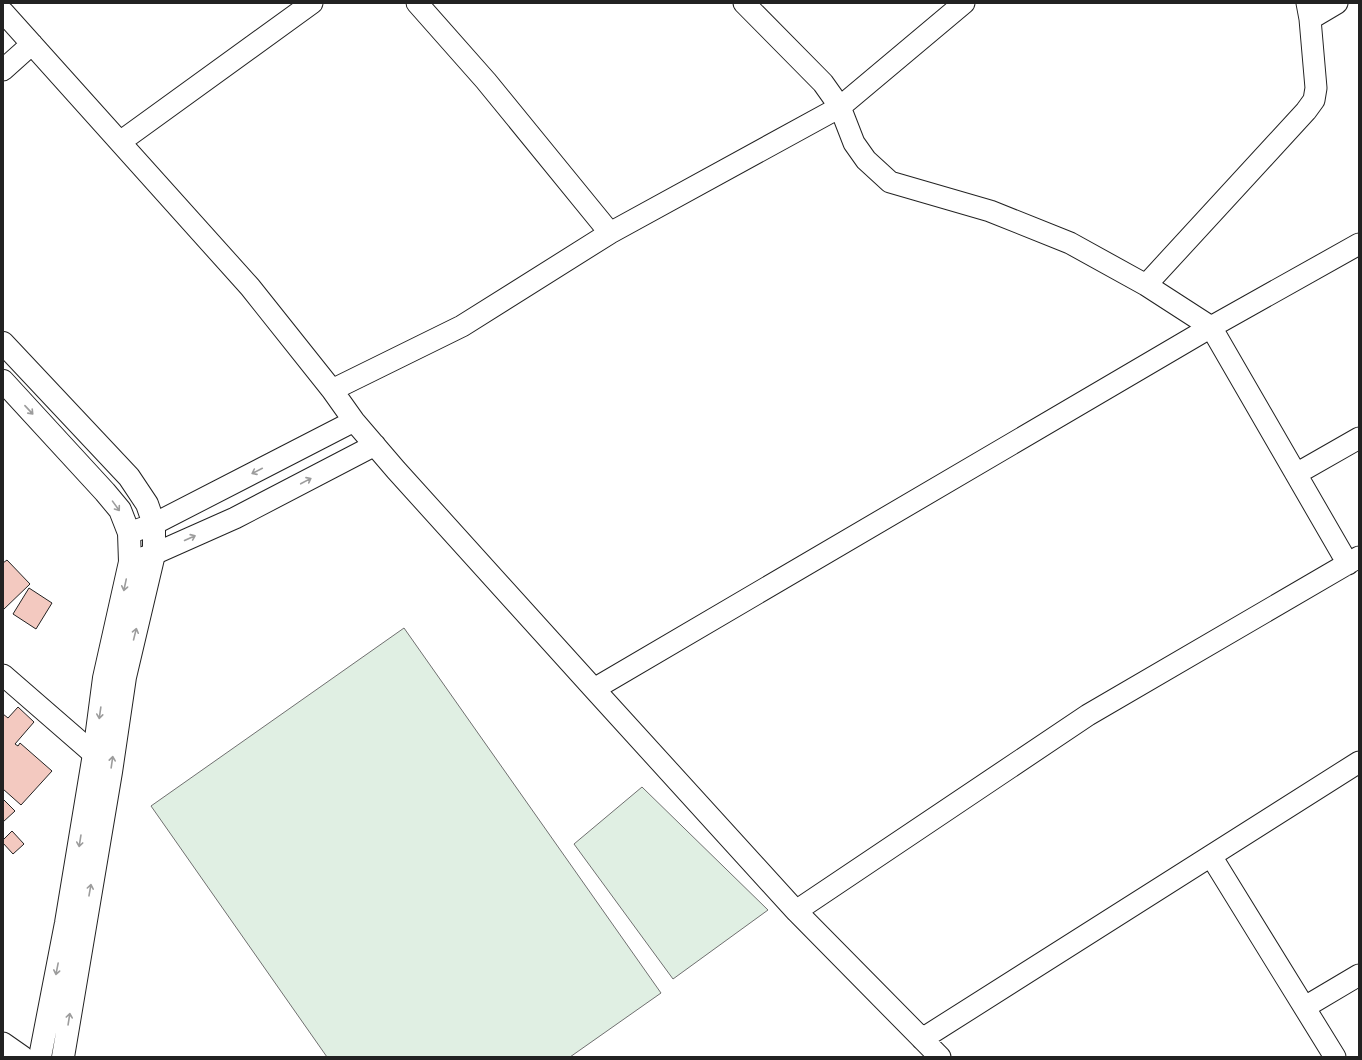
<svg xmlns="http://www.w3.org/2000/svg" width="1362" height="1060" font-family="Inter,sans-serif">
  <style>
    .green { fill: #e0efe3; stroke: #6f6f6f }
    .building { fill: #f3c9c0; stroke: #222 }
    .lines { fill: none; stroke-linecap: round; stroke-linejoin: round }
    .street-casing { stroke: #222; stroke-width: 23 }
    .secondary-casing { stroke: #222; stroke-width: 24 }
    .street { stroke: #fff; stroke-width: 21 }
    .secondary { stroke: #fff; stroke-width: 22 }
    .oneway { stroke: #9c9c9c }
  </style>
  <rect width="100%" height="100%" fill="#fff"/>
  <path class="green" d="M404 628 661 993 570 1057H327L151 806Z
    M642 787 768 910 673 979 574 844Z"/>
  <path class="building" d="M7 560 30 584 3 610V563Z
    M29 588 52 603 36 629 13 614Z
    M18 707 34 722 15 744 18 746 20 743 52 771 21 805 3 789V714L8 718Z
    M3 800H4L15 811 3 822Z
    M12 831 24 844 13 854 3 843V840Z"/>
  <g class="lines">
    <g class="street-casing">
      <path id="street" d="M417 3 486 81 610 233
        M744 3 823 83 840 107 964 3
        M3 12 250 287 332 390 354 421 396 470 594 689 796 911 940 1057
        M1310 19 1337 3
        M3 70 32 44
        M120 142 312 3
        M1146 285 1306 111 1314 100 1316 88 1310 19 1307 3
        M332 390 462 326 610 233 840 107 854 143 866 160 890 182 990 211 1070 243 1146 285 1211 327 1348 564
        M1296 474 1359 438
        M129 533 154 524 354 421
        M130 562 154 554 235 518 375 445
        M3 675 94 754
        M594 689 1211 327 1359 244
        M1211 856 1335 1057
        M796 911 1088 715 1359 557
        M1305 1007 1359 975
        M922 1039 1359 762
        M3 1043 23 1057"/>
    </g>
    <g class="secondary-casing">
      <path id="secondary" d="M3 343 129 477 147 504 154 524V554L125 677 111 772 63 1057
        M3 381 105 492 120 510 129 533 130 562 104 678 94 754 66 923 40 1057"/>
    </g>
    <use href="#street" class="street"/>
    <use href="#secondary" class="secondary"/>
  </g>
  <defs><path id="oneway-shaft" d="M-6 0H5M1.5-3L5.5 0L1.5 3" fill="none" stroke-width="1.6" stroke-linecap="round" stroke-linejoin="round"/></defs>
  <g class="oneway">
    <use href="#oneway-shaft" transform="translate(29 410) rotate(47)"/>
    <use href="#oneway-shaft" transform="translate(257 471) rotate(153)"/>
    <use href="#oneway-shaft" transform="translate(306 481) rotate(-28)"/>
    <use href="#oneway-shaft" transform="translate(116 506) rotate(54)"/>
    <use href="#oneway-shaft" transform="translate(190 538) rotate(-24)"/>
    <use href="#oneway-shaft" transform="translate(125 585) rotate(102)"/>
    <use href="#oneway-shaft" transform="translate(135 634) rotate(-76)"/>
    <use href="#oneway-shaft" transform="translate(100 713) rotate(98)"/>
    <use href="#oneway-shaft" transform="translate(112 762) rotate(-82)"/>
    <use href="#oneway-shaft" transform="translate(80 841) rotate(99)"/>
    <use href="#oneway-shaft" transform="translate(90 890) rotate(-80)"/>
    <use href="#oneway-shaft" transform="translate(57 969) rotate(101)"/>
    <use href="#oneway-shaft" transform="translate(69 1019) rotate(-81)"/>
  </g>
  <rect width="1362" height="1060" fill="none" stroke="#222222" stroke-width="8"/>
</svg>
